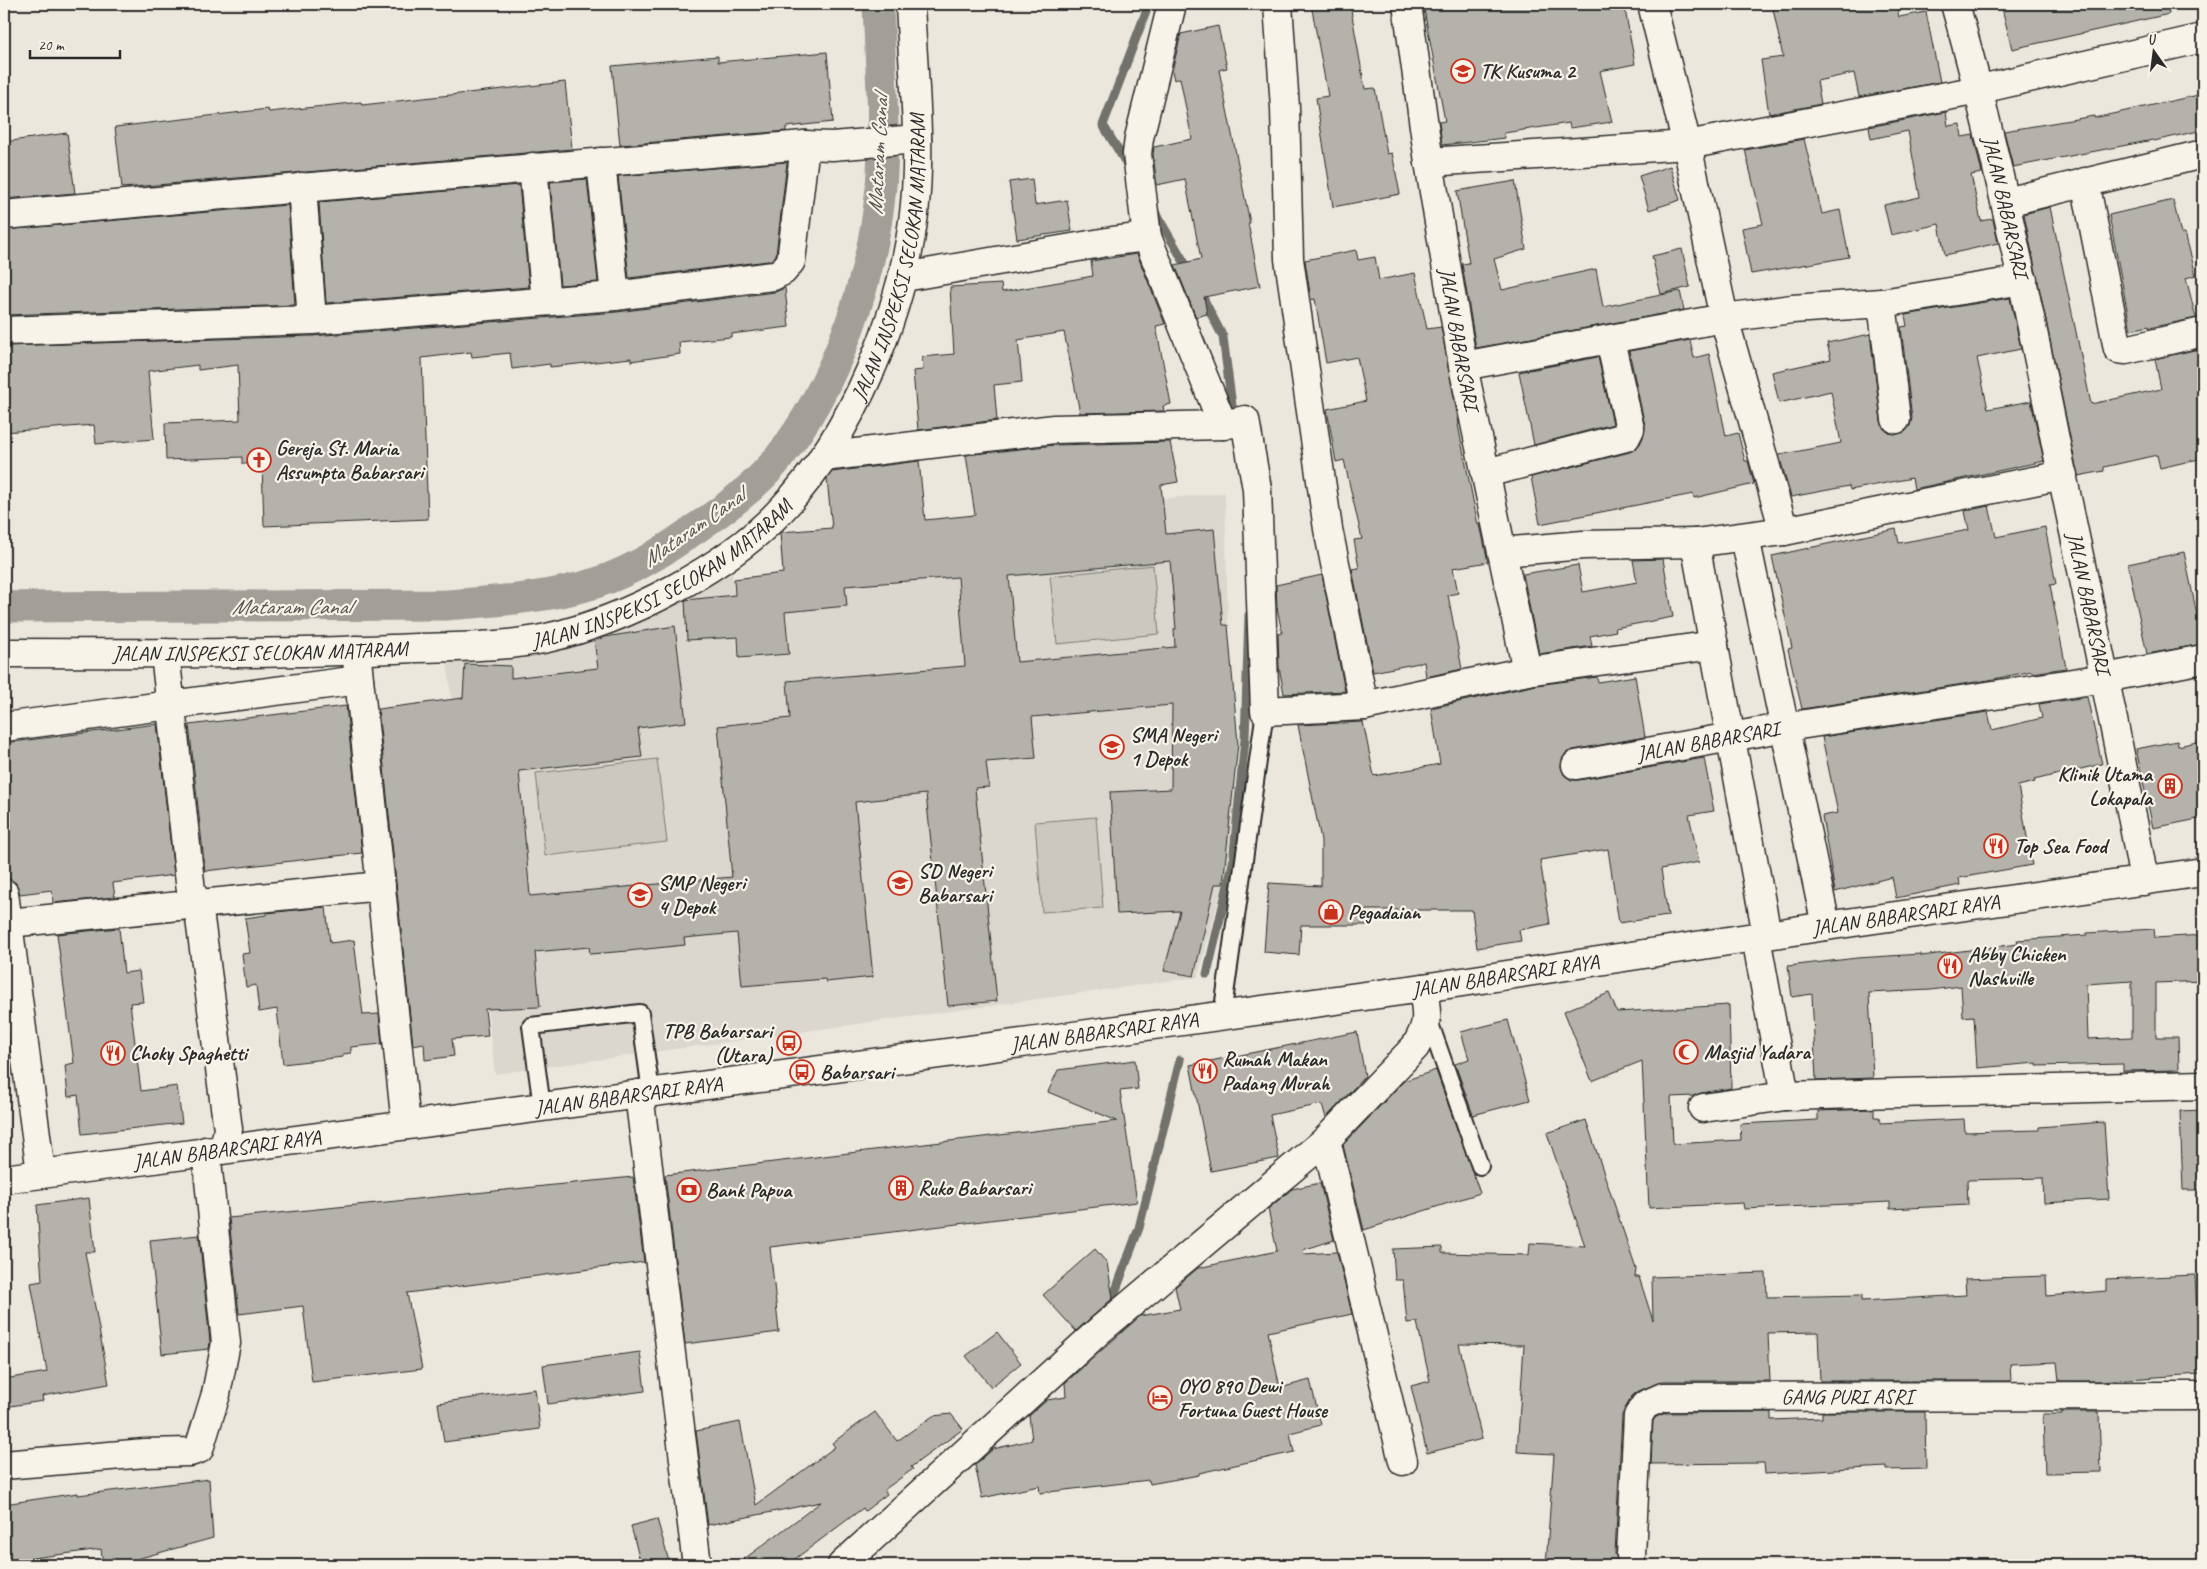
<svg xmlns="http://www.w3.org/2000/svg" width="2207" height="1569" font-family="Caveat,sans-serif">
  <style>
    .built { fill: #dbd7ce }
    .green { fill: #cbc8bf; stroke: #7b7a75 }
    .water { fill: #a29f98; stroke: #72716c }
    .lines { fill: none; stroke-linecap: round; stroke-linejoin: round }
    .shore { stroke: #5b5957; stroke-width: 1 }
    .stream { stroke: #72716c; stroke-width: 9 }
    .canal { stroke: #a29f98; stroke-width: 31 }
    .building { fill: #b5b2ab; stroke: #2b2b2b; fill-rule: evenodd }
    .lane-casing { stroke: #2b2b2b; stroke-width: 20 }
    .street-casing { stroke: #2b2b2b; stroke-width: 31 }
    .secondary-casing { stroke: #2b2b2b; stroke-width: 31 }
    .lane { stroke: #f7f3e8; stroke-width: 16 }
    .street { stroke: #f7f3e8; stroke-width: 28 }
    .secondary { stroke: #f7f3e8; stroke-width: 28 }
    .labels { text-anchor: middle; stroke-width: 4.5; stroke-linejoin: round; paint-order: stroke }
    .poi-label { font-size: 21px; font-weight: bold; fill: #2b2b2b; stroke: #f7f3e8; text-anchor: start }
    .street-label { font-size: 21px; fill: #2b2b2b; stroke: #f7f3e8 }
    .water-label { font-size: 22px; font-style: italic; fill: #555451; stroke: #f7f3e8 }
  </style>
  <rect width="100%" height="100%" fill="#ebe7dd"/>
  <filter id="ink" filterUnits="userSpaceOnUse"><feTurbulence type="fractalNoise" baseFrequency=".02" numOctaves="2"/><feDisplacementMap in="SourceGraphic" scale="10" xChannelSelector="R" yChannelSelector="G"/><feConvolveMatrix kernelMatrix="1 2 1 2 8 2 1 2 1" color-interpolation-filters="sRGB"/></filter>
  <g filter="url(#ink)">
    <path class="built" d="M1225 493 1228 625 1238 744 1228 865 1198 977 495 1074 447 660 689 595 732 570 738 659 790 655 779 533Z"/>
    <path class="green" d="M1153 565 1159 634 1057 644 1050 576Z
      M657 759 667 842 545 856 536 773Z
      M1096 817 1103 908 1042 912 1035 822Z"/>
    <path class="water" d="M4 592 97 593 96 620H4Z"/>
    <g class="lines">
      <path class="shore" d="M4 597 89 598 92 601V613L90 615H4"/>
      <path class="stream" d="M1129 168 1103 125 1149 4
        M1152 207 1190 272
        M1200 292 1223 337 1234 421
        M1207 974 1233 863 1245 739 1249 615
        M1107 1314 1139 1228 1180 1060"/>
      <path class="canal" d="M4 607 447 605C498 601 550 598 599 582 633 570 663 552 692 531 722 511 754 488 777 460 836 387 872 280 881 187 886 127 880 64 878 4"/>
    </g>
    <path class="building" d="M1311 4H1350L1365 89 1375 88 1387 154 1392 153 1400 194 1333 207 1316 98 1328 96Z
      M1423 4H1624L1635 64 1600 71 1612 122 1570 128 1569 123 1504 133 1505 138 1442 145 1439 122 1445 121Z
      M1772 4H1896L1899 17 1926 12 1940 82 1859 97 1854 73 1817 81 1821 104 1769 114 1761 60 1783 57Z
      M2001 4H2168L2169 14 2012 49Z
      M1218 26 1227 68 1219 70 1250 223H1248L1260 286 1204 297 1207 314 1196 317 1175 265 1201 259 1185 179 1157 185 1153 154 1154 147 1192 139 1180 78 1174 80 1172 71 1181 34Z
      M827 52 833 122 786 127V131L620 145 612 66 718 56V62Z
      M565 82 572 149 122 188 115 127 268 109 269 112 361 102 362 105Z
      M2203 94V130L2154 141 2153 140 2013 167 2004 131 2094 116V118Z
      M1946 112 1948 126 1960 124 1962 137 1973 135 1982 173 1971 175 1981 221 1993 219 1998 243 1945 255 1939 224 1891 235 1884 205 1920 197 1908 131 1871 139 1869 127Z
      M67 133 75 193 4 199V142Z
      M1804 139 1822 214 1840 210 1849 257 1751 274 1742 228 1763 224 1745 150Z
      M787 162 776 255 773 259 768 261 629 278 618 176Z
      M1670 166 1680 200 1649 210 1639 176Z
      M587 179 598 282 560 285 550 182Z
      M1032 179 1035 205 1067 200 1072 231 1017 239 1009 182Z
      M1515 181 1526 249 1494 259 1502 290 1596 269 1603 307 1680 291 1684 310 1476 348 1462 264 1469 263 1457 191Z
      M519 185 529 287 326 303 319 202Z
      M2173 200 2181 234 2185 233 2196 275 2186 278 2196 318 2149 328V326L2131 330 2109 215Z
      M288 205 295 305 4 315V230Z
      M2050 207 2091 404 2161 389 2155 359 2203 348V458L2160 468 2157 455 2104 467V471L2078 476 2024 214Z
      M1682 249 1690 287 1661 294 1652 256Z
      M1356 250 1358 260 1375 257 1379 280 1415 273 1427 329 1441 327 1459 424 1458 425 1478 525 1480 524 1488 562 1453 568 1458 593 1448 595 1462 669 1426 677 1424 662 1373 672 1352 569 1359 568 1354 540 1362 539 1344 460 1336 462 1327 409 1366 401 1357 357 1326 363 1315 299 1311 300 1305 260Z
      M1137 254 1165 324 1156 326 1171 404 1163 406 1164 411 1080 413 1064 332 1018 340 1022 382 994 385 997 420 918 430 913 371 923 370 922 357 954 354 950 287 1001 284 1002 292 1093 276 1091 261Z
      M785 288 789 327 731 334V337L679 342 680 354 631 361V358L550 367V364L512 369 510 353 472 357 471 352 422 358 428 519 264 526 262 463 242 464V457L166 460 165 423 240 420 238 365 198 370V365L148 371 154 439 96 444 94 425 4 432V346L313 336 617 312 775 292Z
      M2010 298 2021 349 1977 358 1988 409 2031 401 2044 461 1914 489 1912 478 1850 490 1849 486 1791 497 1779 455 1841 443 1831 391 1779 403 1772 372 1831 359 1827 343 1870 334 1881 421 1883 428 1889 433 1898 434 1905 432 1910 426 1912 418 1901 327 1907 326 1905 315Z
      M1690 340 1694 358 1709 354 1726 436 1738 433 1745 461H1748L1754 484 1694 498 1693 494 1540 524 1531 477 1630 452 1640 444 1644 435 1645 426 1629 351Z
      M1598 357 1613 424 1534 445 1519 372Z
      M1170 442 1178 482 1161 485 1166 534 1214 529 1223 625H1228L1238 744 1223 884H1215L1194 976 1164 971 1180 911 1117 914 1110 792 1171 789 1172 705 1032 717 1036 758 986 762 989 787 975 788 997 1001 948 1006 926 794 855 802 873 977 826 982 825 979 742 986 737 933 684 938 685 945 628 951 590 954 589 947 535 952 540 1007 485 1009 488 1036 452 1039 454 1056 425 1060 424 1043 413 1045 378 709 463 698 465 664 511 666V678L598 668 594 640 605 637 675 626 686 722 638 728 642 757 519 771 530 896 732 877 718 726 790 718 787 681 965 666 958 577 845 586 847 606 785 612 789 654 739 658 738 637 687 640 685 600 735 595 734 579 783 573 780 532 832 528 827 479 832 472 919 461 925 520 975 515 966 455 1055 445ZM1170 561 1176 629H1174L1175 647 1017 662 1009 576Z
      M1989 506 1996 537 2045 527 2056 584 2050 585 2066 668 2032 673V671L1989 680 1802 709 1788 649 1792 648 1772 556 1896 529 1899 543 1969 530 1965 511Z
      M2184 552 2203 644 2147 654 2128 564Z
      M1663 559 1673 617 1615 628 1616 631 1590 636 1592 646 1539 654 1523 574 1578 565 1583 592 1637 582 1633 560Z
      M1322 575 1345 691 1284 694 1279 667 1278 634 1282 633 1277 607 1276 585Z
      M1635 676 1645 737 1573 750 1566 753 1562 759 1561 767 1564 775 1571 780H1579L1704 758 1714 811 1689 815 1699 862 1661 869 1668 916 1619 923 1608 849 1540 860 1550 924 1519 930 1521 941 1477 948 1472 910H1367V925H1301L1299 955 1264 952 1269 883 1321 886V840L1298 725 1363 722 1374 776 1440 764 1431 708 1537 685 1597 677 1598 682Z
      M2087 697 2102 764 2034 780 2035 782 2018 786 2032 865 1959 878 1960 885 1896 898 1892 877 1835 892 1822 816 1838 813 1822 737 1988 712 1992 730 2042 718 2039 704Z
      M346 706 362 853 205 871 189 725Z
      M157 724 174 875 113 883 115 897 53 903 52 890 20 894 16 883 7 878 4 848V743Z
      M2177 741 2178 746 2197 742 2203 770V818L2153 828 2136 749Z
      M326 907 330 943 354 940 363 1015 379 1014 382 1044 351 1047V1053L343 1054V1057L283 1064 277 1009 259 1012 256 985 246 987 242 954 250 953 245 918 266 915V913Z
      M119 928 124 973 139 971 143 1002 130 1003 141 1091 177 1086 182 1123 82 1134 78 1095 68 1097 65 1065 74 1063 57 934Z
      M2154 929 2155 938 2203 935V981L2156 983V1037H2178L2179 1070 2123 1071V1064L2037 1066V1063L1977 1068 1974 1016 1963 1017 1961 986 1931 990 1869 993 1873 1078 1816 1080 1812 994 1792 997 1788 966 1857 958 1921 954V956L2018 944 2017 940 2087 935V933ZM2132 981V1037L2088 1039 2086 984Z
      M1609 993 1617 1012 1729 1005 1731 1088 1701 1093 1693 1096 1671 1097 1673 1144 1741 1140 1740 1124 1818 1120V1111L1874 1109V1117H1879L1880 1123 1964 1119 1965 1132 2039 1130V1127L2104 1122 2109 1199 2044 1203 2043 1178 1967 1180 1968 1205 1890 1209V1202L1744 1209 1743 1203 1649 1208 1642 1061 1592 1081 1564 1011Z
      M1508 1020 1530 1100 1473 1115 1455 1064 1469 1059 1461 1032Z
      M1357 1032 1365 1076 1326 1118 1322 1104 1270 1115 1279 1158 1211 1171 1190 1065Z
      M1135 1060 1138 1089 1120 1091 1137 1202 770 1247 779 1332 685 1344 665 1175 1117 1121 1048 1092 1058 1070Z
      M1436 1070 1480 1193 1364 1230 1343 1145 1404 1081Z
      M2203 1110V1190H2183L2180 1111Z
      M1586 1120 1636 1269 1635 1277H1639L1653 1321 1652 1277 1766 1273 1767 1297 1862 1295V1301L1966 1295 1965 1279 2046 1276 2047 1296 2106 1291V1279L2195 1275 2200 1374 2099 1381H2059L2057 1362 2010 1364 2011 1381H1820L1818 1332 1768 1333 1770 1381H1663L1639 1391 1632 1396 1622 1415 1615 1554 1620 1565H1546L1554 1454 1517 1452 1524 1345 1459 1344 1482 1439 1427 1453 1411 1386 1430 1381 1417 1322 1407 1323 1403 1280H1395L1393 1249 1442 1247V1253L1529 1255 1530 1243 1585 1246 1547 1133Z
      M633 1177 644 1262 407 1293 422 1369 312 1382 303 1306 239 1314 229 1218Z
      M1320 1183 1334 1240 1303 1250 1304 1254 1337 1252 1352 1314 1268 1332 1280 1388 1310 1380 1321 1425 1290 1433 1294 1452 1199 1473V1475L1150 1484 1149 1480 1040 1493 1039 1486 982 1498 975 1465 993 1449 1032 1440 1029 1416 1047 1400 1066 1397 1065 1383 1140 1316 1180 1309 1175 1287 1198 1268 1277 1251 1268 1209 1292 1189Z
      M89 1198 95 1252H85L109 1384 42 1396 43 1401 4 1407V1379L47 1372 31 1283 42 1281 37 1205Z
      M199 1235 210 1342 209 1349 162 1354 150 1240Z
      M1095 1249 1107 1263 1113 1298 1076 1331 1043 1295Z
      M997 1332 1021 1363 991 1387 966 1356Z
      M640 1352 645 1391 548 1404 543 1365Z
      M535 1389 540 1429 444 1442 438 1403Z
      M875 1412 897 1441 933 1416 951 1414 963 1429 911 1467 913 1469 884 1490 887 1494 865 1511 863 1508 787 1565H736L821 1502 708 1525 696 1431 740 1422 756 1505 835 1447 832 1443Z
      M1771 1412V1420L1822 1418V1412H1925L1926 1469 1886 1470V1467L1765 1474 1764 1463 1651 1464 1653 1421 1656 1417 1666 1413Z
      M2061 1412H2099L2101 1472 2045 1473 2043 1414H2062Z
      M209 1479 213 1538 115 1565H103L101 1549 4 1562V1504L78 1493V1495Z
      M657 1519 670 1565H641L631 1526Z"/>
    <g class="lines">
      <g class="lane-casing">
        <path id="lane" d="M1222 1016 1265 711
          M1428 1018 1480 1166
          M542 1107 531 1026 640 1013 651 1092"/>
      </g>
      <g class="street-casing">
        <g id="street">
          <path d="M1172 4 1139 138 1137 154 1147 237 1223 425 1245 420 1257 489 1265 711 1364 706"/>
          <path d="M1278 4 1285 108 1289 259 1328 529 1364 706 1527 671 1714 645"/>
          <path id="s1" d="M1407 4 1429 162 1463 366 1527 671"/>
          <path d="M1652 4 1687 145 1724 318 1784 531"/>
          <path id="s2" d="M1955 4C1999 159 2030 316 2062 474 2090 610 2120 745 2144 881"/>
          <path d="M601 162 615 296"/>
          <path d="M1429 162 1687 145 1963 93 2203 38"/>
          <path d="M533 167 546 301"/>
          <path d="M2085 182 2118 349 2126 350 2203 332"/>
          <path d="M302 187 312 320"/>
          <path d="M2006 202 2203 154"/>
          <path d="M4 215C271 190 537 167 805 145L832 146 917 139"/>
          <path d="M904 277 1113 241 1147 237"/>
          <path d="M1882 303 1896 419"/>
          <path d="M4 331 312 320 615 296 773 276 783 271 791 261 805 145"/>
          <path d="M1463 366 1724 318 1792 309 1882 303 2023 280"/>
          <path d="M823 457 1054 429 1223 425"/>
          <path d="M1486 473 1626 437 1630 429 1610 340"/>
          <path d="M1745 537 1826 926"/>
          <path d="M1695 543 1767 935"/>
          <path d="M1502 552 1583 545 1695 543 1784 531 2063 475"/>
          <path d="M356 650 406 1125"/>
          <path d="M4 727 359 680"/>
          <path id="s3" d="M1576 765 1786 727 2105 678 2203 659"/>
          <path d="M4 893 41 1173"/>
          <path d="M8 923 381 886"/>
          <path d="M1756 937 1785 1096"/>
          <path d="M639 1094 697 1565"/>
          <path d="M1703 1108 1785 1096 2203 1085"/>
          <path d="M1326 1140 1403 1461"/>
          <path d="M4 1465 145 1453 190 1452 199 1449 216 1394 226 1343 206 1151"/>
          <path id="s4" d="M1631 1555 1638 1416 1645 1405 1663 1397 2203 1396"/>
          <path d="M842 1565 1101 1329 1326 1140 1415 1047C1430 1023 1427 1015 1423 988"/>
        </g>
      </g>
      <g class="secondary-casing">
        <g id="secondary">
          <path id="s5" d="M4 653C133 653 262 655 391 649 443 646 497 649 547 638 626 620 728 568 783 508 853 433 902 315 914 214 922 145 913 73 910 4"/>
          <path d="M165 653 191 891 198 904 228 1129 224 1149"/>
          <path id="s6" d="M4 1179 1037 1041 1423 988 1826 926 2203 872"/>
        </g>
      </g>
      <use href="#lane" class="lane"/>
      <use href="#street" class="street"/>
      <use href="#secondary" class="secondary"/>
    </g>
  </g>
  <defs>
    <g id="school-ring" transform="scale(1.25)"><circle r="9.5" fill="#f7f3e8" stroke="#c8321e" stroke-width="1.5"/><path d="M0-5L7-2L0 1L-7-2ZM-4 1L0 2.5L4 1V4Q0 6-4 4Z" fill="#c8321e"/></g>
    <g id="church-ring" transform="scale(1.25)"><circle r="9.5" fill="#f7f3e8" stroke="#c8321e" stroke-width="1.5"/><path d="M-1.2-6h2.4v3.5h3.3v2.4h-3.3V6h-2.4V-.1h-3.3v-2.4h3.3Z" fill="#c8321e"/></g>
    <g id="building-ring" transform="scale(1.25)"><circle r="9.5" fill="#f7f3e8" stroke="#c8321e" stroke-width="1.5"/><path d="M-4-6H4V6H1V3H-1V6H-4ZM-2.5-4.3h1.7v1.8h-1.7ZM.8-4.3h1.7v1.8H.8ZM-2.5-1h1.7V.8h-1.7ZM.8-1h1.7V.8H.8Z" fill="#c8321e"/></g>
    <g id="restaurant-ring" transform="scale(1.25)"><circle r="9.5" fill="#f7f3e8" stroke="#c8321e" stroke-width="1.5"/><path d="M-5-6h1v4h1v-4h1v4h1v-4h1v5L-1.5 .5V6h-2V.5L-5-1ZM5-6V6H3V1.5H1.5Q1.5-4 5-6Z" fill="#c8321e"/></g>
    <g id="shop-ring" transform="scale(1.25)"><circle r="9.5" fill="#f7f3e8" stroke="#c8321e" stroke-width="1.5"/><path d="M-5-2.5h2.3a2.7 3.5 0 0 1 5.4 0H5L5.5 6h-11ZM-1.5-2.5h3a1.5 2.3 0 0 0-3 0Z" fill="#c8321e"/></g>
    <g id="bus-ring" transform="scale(1.25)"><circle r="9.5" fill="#f7f3e8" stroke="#c8321e" stroke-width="1.5"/><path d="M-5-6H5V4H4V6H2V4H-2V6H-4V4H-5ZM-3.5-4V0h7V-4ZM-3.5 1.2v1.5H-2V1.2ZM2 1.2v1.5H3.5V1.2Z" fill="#c8321e"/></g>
    <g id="mosque-ring" transform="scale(1.25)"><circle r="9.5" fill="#f7f3e8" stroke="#c8321e" stroke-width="1.5"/><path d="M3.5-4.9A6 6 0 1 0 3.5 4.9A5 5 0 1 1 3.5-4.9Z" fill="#c8321e"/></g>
    <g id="bank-ring" transform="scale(1.25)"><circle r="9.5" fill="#f7f3e8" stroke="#c8321e" stroke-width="1.5"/><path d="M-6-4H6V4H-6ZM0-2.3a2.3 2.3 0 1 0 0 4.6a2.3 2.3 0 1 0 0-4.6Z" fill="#c8321e"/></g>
    <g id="hotel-ring" transform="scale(1.25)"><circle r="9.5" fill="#f7f3e8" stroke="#c8321e" stroke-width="1.5"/><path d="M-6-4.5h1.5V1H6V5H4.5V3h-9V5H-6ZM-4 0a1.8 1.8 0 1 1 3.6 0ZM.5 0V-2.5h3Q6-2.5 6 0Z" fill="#c8321e"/></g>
  </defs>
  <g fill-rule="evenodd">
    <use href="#school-ring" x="1463" y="71"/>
    <use href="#church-ring" x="259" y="460"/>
    <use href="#school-ring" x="1112" y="747"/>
    <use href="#building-ring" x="2170" y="786"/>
    <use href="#restaurant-ring" x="1996" y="846"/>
    <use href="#school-ring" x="900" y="883"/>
    <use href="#school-ring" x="640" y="895"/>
    <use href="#shop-ring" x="1331" y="912"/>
    <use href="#restaurant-ring" x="1950" y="966"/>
    <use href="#bus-ring" x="789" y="1043"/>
    <use href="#mosque-ring" x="1686" y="1052"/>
    <use href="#restaurant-ring" x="113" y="1053"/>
    <use href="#restaurant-ring" x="1205" y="1071"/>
    <use href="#bus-ring" x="802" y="1072"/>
    <use href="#building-ring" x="901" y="1188"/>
    <use href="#bank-ring" x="689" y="1190"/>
    <use href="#hotel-ring" x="1160" y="1398"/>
  </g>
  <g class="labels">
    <g class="poi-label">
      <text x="1480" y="78">TK Kusuma 2</text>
      <text x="276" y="455">Gereja St. Maria<tspan x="276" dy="24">Assumpta Babarsari</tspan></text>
      <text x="1130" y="742">SMA Negeri<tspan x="1130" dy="24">1 Depok</tspan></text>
      <text x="2152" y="781" text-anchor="end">Klinik Utama<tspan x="2152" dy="24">Lokapala</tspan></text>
      <text x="2014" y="853">Top Sea Food</text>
      <text x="918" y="878">SD Negeri<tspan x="918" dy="24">Babarsari</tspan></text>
      <text x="658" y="890">SMP Negeri<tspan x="658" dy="24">4 Depok</tspan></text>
      <text x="1348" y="919">Pegadaian</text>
      <text x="1968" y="961">Abby Chicken<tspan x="1968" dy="24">Nashville</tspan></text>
      <text x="772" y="1038" text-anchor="end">TPB Babarsari<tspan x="772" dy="24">(Utara)</tspan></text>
      <text x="1704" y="1059">Masjid Yadara</text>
      <text x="130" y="1060">Choky Spaghetti</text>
      <text x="1222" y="1066">Rumah Makan<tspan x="1222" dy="24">Padang Murah</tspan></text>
      <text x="820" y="1079">Babarsari</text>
      <text x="918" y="1195">Ruko Babarsari</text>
      <text x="706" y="1197">Bank Papua</text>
      <text x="1178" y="1393">OYO 890 Dewi<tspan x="1178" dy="24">Fortuna Guest House</tspan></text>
    </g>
    <g class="street-label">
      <text dy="7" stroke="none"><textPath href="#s2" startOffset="209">JALAN BABARSARI</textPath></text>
      <text dy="7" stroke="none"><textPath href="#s5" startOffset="1096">JALAN INSPEKSI SELOKAN MATARAM</textPath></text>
      <text dy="7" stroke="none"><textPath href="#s1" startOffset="339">JALAN BABARSARI</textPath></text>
      <text dy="7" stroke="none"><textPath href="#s5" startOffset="676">JALAN INSPEKSI SELOKAN MATARAM</textPath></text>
      <text dy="7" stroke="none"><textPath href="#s2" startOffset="614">JALAN BABARSARI</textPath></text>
      <text dy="7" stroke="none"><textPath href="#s5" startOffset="256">JALAN INSPEKSI SELOKAN MATARAM</textPath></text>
      <text dy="7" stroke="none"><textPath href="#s3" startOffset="134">JALAN BABARSARI</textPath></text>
      <text dy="7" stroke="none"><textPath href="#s6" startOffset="1920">JALAN BABARSARI RAYA</textPath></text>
      <text dy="7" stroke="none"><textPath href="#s6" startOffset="1515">JALAN BABARSARI RAYA</textPath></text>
      <text dy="7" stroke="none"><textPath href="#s6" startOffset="1110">JALAN BABARSARI RAYA</textPath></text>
      <text dy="7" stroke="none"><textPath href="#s6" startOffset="630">JALAN BABARSARI RAYA</textPath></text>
      <text dy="7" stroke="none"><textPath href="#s6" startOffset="225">JALAN BABARSARI RAYA</textPath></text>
      <text dy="7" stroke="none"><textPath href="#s4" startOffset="356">GANG PURI ASRI</textPath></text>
    </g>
    <g class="water-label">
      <text transform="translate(877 155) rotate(-87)" y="8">Mataram Canal</text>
      <text transform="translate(693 527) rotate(-35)" y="8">Mataram Canal</text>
      <text x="291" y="614">Mataram Canal</text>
    </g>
  </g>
  <rect width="2207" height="1569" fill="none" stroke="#f7f3e8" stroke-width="20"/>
  <rect x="10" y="10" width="2187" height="1549" fill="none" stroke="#2b2b2b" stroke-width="2" filter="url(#ink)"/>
  <g transform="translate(2154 52) rotate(346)" stroke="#f7f3e8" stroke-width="4" paint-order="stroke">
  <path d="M0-4L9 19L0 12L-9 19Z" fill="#2b2b2b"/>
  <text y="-8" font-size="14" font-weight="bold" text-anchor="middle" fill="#2b2b2b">U</text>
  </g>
  <path d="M30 50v8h90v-8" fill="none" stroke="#2b2b2b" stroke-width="2.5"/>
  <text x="38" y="50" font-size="15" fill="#2b2b2b" stroke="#f7f3e8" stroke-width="4" paint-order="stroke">20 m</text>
</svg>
